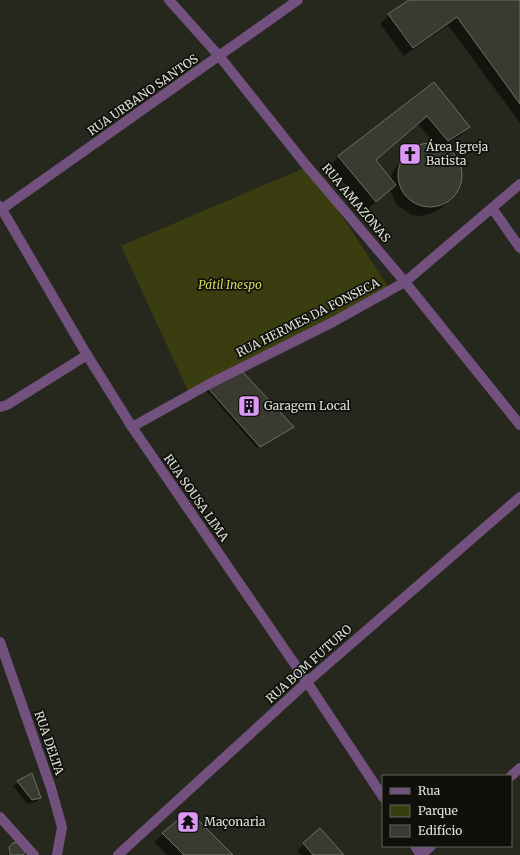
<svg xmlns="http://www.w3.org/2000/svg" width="520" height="855" font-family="Merriweather,serif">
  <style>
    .green { fill: #3a3d10 }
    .shadow { fill: #0007; fill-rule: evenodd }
    .building { fill: #3a3b30; stroke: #6e6f64 }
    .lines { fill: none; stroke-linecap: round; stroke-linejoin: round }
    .minor { stroke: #72517f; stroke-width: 10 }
    .tertiary { stroke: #72517f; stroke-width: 10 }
    .labels { text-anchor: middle; stroke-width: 3.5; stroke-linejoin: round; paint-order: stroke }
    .street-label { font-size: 12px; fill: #dfe0d9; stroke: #0f100b }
    .poi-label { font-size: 12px; fill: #dfe0d9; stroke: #0f100b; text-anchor: start }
    .park-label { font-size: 12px; font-style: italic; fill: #d3da58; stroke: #0f100b }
  </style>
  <rect width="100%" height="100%" fill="#26271d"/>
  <path class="green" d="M309 166 391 291 190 395 121 246Z"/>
  <path class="shadow" d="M410 0H520V123L448 25 404 56 380 24 389 15Z
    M434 83 469 127 460 136 442 147 449 151 457 159 461 169V180L458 190 442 208 433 213 422 216 412 215 396 204 390 189 367 210 330 166 338 157ZM418 124 436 145 429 144 419 146 411 151 395 168 390 179 376 160Z
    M240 370 291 429 257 448 205 389Z
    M31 775 40 798 36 802 27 804 13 786Z
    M189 812 232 855H167L154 842Z
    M320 829 343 855H301L297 851Z
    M13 844 21 855H8V850Z"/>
  <path class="building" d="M409 0H520V104L457 17 413 48 388 14Z
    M434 82 470 127 448 141 427 116 376 160 396 185 376 202 338 156Z
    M398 175a32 32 0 1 1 64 0a32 32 0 1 1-64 0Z
    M240 369 294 427 260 447 206 386Z
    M32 773 41 798 32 800 17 781Z
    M189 811 233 855H184L162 833Z
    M320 828 344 855H313L303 843Z
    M18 842 25 852 23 855H10L9 847 13 843Z"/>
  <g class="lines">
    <path class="minor" d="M492 208 520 248
      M2 209 298 0
      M0 407 7 405 87 355
      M132 427 211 383 333 322 405 282 520 184
      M0 642 51 788 62 827 57 855
      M511 776 520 768
      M118 855 307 682 520 497
      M421 855 431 846"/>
    <path class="tertiary" d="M169 0 220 57 306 165 405 282 520 425
      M0 206 87 355 132 427 307 682 383 797
      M0 817 34 855
      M415 846 421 855"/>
  </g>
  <defs>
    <g id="church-square" transform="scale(1.15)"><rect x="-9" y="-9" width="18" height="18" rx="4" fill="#db99f5" stroke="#0f100b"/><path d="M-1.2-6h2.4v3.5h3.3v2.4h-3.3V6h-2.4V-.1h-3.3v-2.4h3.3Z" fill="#111"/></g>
    <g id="building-square" transform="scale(1.15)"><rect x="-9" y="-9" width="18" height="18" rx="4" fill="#db99f5" stroke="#0f100b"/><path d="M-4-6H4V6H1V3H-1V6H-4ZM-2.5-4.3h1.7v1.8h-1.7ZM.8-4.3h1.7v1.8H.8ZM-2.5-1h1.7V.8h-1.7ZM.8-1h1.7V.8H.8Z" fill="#111"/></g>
    <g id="temple-square" transform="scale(1.15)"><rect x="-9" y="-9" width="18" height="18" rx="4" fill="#db99f5" stroke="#0f100b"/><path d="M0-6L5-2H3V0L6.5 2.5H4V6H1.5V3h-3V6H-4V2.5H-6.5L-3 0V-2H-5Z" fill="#111"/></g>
  </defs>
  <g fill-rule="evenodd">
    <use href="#church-square" x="410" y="154"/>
    <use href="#building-square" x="249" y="406"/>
    <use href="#temple-square" x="188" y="822"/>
  </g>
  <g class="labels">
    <g class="street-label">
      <text transform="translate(143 95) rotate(-35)" y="4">RUA URBANO SANTOS</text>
      <text transform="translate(356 203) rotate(50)" y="4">RUA AMAZONAS</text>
      <text transform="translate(308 318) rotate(-27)" y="4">RUA HERMES DA FONSECA</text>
      <text transform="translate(196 498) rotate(55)" y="4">RUA SOUSA LIMA</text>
      <text transform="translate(309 664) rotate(-42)" y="4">RUA BOM FUTURO</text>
      <text transform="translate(49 743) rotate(71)" y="4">RUA DELTA</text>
    </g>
    <g class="poi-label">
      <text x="426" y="151">Área Igreja<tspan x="426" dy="14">Batista</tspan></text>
      <text x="264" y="410">Garagem Local</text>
      <text x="204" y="826">Maçonaria</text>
    </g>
    <g class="park-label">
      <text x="230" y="289">Pátil Inespo</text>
    </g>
  </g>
  <rect x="382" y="775" width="130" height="72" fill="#0f100b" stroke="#62635d"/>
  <rect x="390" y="788" width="20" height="6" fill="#72517f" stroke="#62635d"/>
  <text x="418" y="795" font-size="12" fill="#dfe0d9">Rua</text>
  <rect x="390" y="805" width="20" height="12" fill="#3a3d10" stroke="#62635d"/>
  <text x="418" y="815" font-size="12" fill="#dfe0d9">Parque</text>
  <rect x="390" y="825" width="20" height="12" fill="#3a3b30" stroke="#62635d"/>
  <text x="418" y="835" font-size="12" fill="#dfe0d9">Edifício</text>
</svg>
